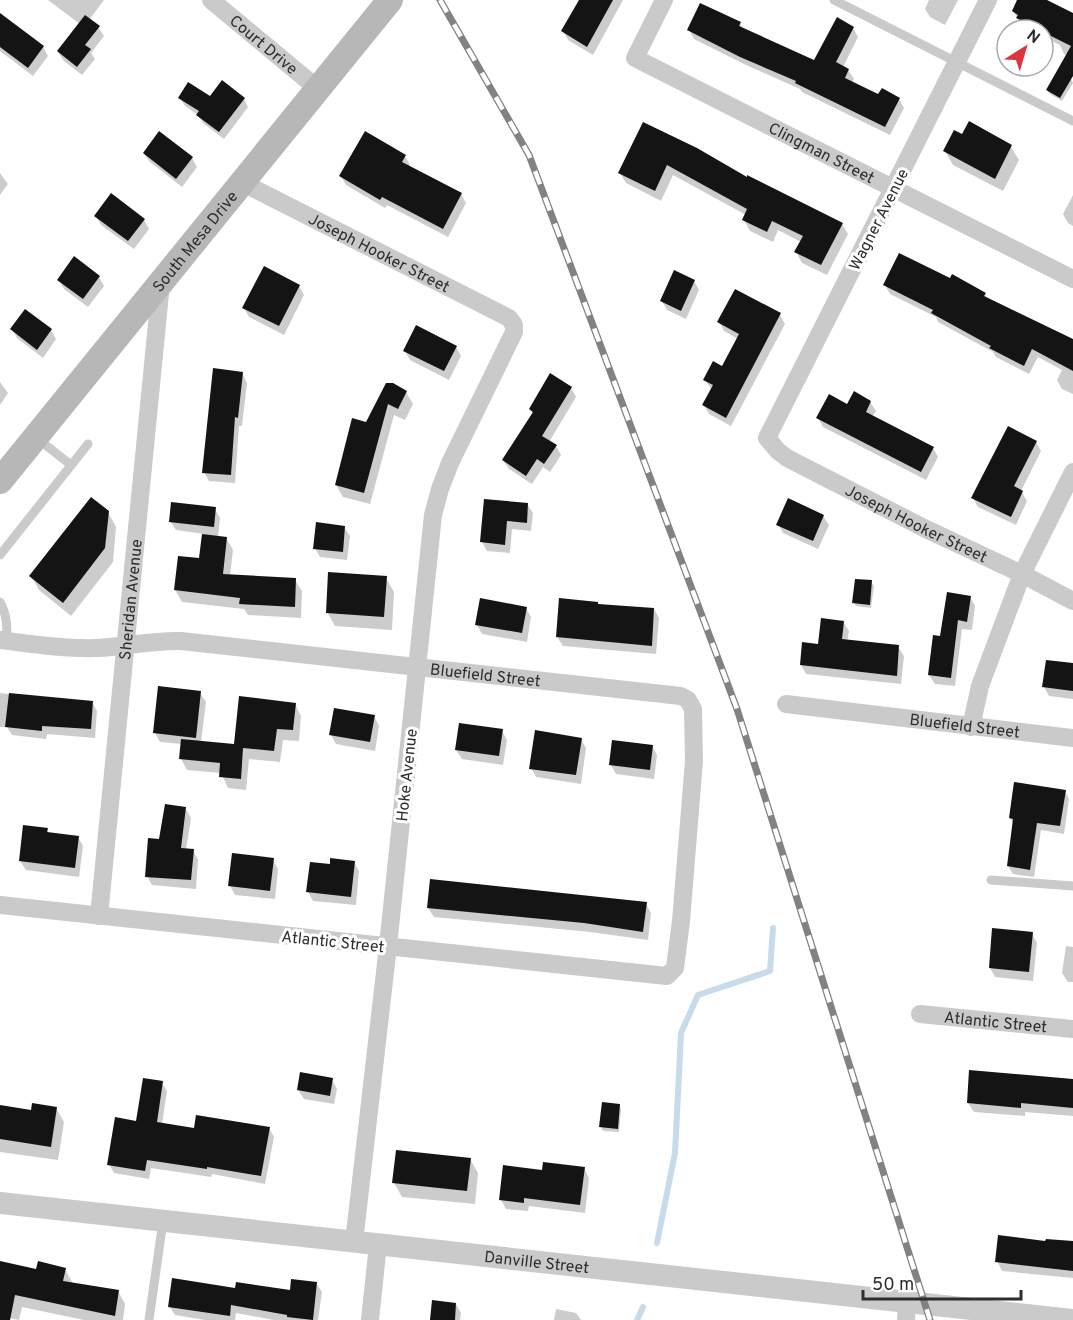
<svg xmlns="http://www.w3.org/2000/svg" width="1073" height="1320" font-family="Overpass,sans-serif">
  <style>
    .shadow { fill: #0003 }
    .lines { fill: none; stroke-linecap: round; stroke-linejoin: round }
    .stream { stroke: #c7dbe9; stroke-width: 6 }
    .building { fill: #141414 }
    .service { stroke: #cacaca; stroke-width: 9 }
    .minor { stroke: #cacaca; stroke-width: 18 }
    .tertiary { stroke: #cacaca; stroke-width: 22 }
    .secondary { stroke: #b7b7b7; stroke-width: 26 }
    .rail-casing { stroke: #828282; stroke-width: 7 }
    .rail { stroke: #fff; stroke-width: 4.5; stroke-dasharray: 14; stroke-linecap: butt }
    .labels { text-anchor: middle; stroke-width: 6; stroke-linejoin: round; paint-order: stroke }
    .street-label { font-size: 16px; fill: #2d2d2d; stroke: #fff }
  </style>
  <rect width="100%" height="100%" fill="#fff"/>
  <path class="shadow" d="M48 0H104L89 20 98 27 104 36 91 53 95 59 82 75 64 61 58 52 80 24Z
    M581 0H623L593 55 568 40 563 31Z
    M929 0H958L945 25 930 17 925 9Z
    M1019 0H1044L1073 15V58L1064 54 1060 45 1043 37V30H1028L1023 27 1013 11Z
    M740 24 744 30 815 62 853 28 858 37 843 67 848 70 854 79 852 83 879 96 899 99 904 108 890 135 802 92 800 89 746 65 694 39 689 30Z
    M0 26 43 47 48 56 33 76 0 51Z
    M1071 79 1073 83 1062 101 1050 94 1047 90Z
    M180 98 244 99 248 107 224 139 203 123 198 115 185 106Z
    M644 124 747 179 842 224 848 234 827 275 802 263 796 252 801 242 778 230 773 242 750 231 744 220 746 215 673 175 661 201 626 183 620 173Z
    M963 136 1011 147 1019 160 1003 191 953 165 945 151Z
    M144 154 192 158 197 167 182 187 150 162Z
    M405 156 410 165 409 167 461 194 466 203 448 237 387 205 385 208 346 185 341 176Z
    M0 173 8 184 0 195Z
    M1073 195V226L1068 223 1063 214Z
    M96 216 144 220 149 229 134 249 101 225Z
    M99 277 104 286 88 307 64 289 59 280Z
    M694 281 699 290 686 319 667 310 662 301Z
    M885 285 984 294 987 299 1073 341V394L1062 389 1057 380 1062 370 1038 357 1029 374 996 357 993 352 938 322 936 317 890 294Z
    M299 286 304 295 284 335 249 317 244 308Z
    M26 311 51 330 56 339 43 358 17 338 12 329Z
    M780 315 785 324 731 426 709 414 704 405 712 390 705 380 722 368 738 339 724 331 719 322Z
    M456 347 461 356 449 380 410 360 405 351Z
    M242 373 247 383 242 426H239L235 483 209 481 204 472Z
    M0 382 8 393 0 405Z
    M388 383 406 392 413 404 405 420 394 415 370 504 343 497 336 485Z
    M571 388 576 397 549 442 556 446 561 455 550 472 543 467 532 484 509 469 503 460 533 414 530 409Z
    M870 402 876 411 872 417 933 448 938 457 926 480 823 427 818 418 848 406Z
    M1036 442 1041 451 1021 491 1027 501 1016 525 978 507 973 498Z
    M486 500 527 504 533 513 531 531 512 529 510 553 487 551 482 542Z
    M215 509 220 518 218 537 226 538 233 550 230 576 295 580 302 591 301 618 248 615 244 609 182 602 175 590 201 560 204 534 176 530 170 521Z
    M108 512 116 527 113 562 71 616 39 590 31 576Z
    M823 516 829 525 818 549 783 533 778 524Z
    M344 527 350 536 347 560 320 557 315 548Z
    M386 578 394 592 392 630 335 626 327 612Z
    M871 582 874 586 871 608 856 606 854 602Z
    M970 597 975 606 972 630 962 629 955 686 935 684 929 675 941 637Z
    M598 606 654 609 659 618 656 654 563 646 557 637Z
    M526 608 531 617 527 642 482 634 477 625Z
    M843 622 849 631 847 642 898 647 904 656 901 684 806 674 801 665Z
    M1073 665V699L1049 696 1044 687Z
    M0 693 50 699 92 702 97 711 95 738 47 734 46 739 12 735 7 727H0Z
    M200 693 206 702 201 742 235 746 295 704 301 716 299 741 283 740 280 762 249 759 246 790 228 788 221 773 187 770 181 759 182 744 160 742 155 733Z
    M374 716 379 726 375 751 336 744 331 735Z
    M502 731 507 740 503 765 462 759 456 750Z
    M581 739 586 748 581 784 536 777 531 768Z
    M652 746 657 755 654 779 616 774 611 765Z
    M1065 791 1069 799 1064 834 1041 830 1034 877 1013 874 1008 866 1014 825 1010 818Z
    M186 809 191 818 186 850H193L198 860 196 889 152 885 147 876 160 841Z
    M47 829 49 834 78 837 83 846 79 877 26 870 20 861Z
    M273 860 278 869 275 899 235 895 230 886Z
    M354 862 359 871 356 905 313 901 308 892 331 866Z
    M646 904 651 913 648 940 590 932 434 917 428 908Z
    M1032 934 1037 943 1033 981 995 977 990 968Z
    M1066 946 1073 947V982H1068L1062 973Z
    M332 1080 337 1089 334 1104 304 1099 298 1090Z
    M1073 1081V1116L1025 1112V1116L974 1112 968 1103Z
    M162 1083 167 1091 162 1124 195 1129 269 1128 274 1137 265 1184 212 1174 211 1177 151 1168 149 1179 114 1173 109 1164Z
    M619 1105 621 1109 619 1132 603 1131 601 1127Z
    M0 1107 32 1112 56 1108 64 1122 58 1160 0 1152Z
    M470 1159 478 1173 475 1204 402 1197 394 1183Z
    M584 1168 589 1178 585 1213 529 1206 528 1211 506 1209 501 1200 544 1171Z
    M1047 1242 1073 1243V1278L1002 1271 997 1261Z
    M0 1263 37 1270 65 1269 72 1282V1284L118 1291 125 1304 123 1320H84L22 1307 19 1320 0 1316Z
    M316 1283 322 1292 318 1320H274L236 1313 235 1320H205L175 1315 169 1306 236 1289 291 1292Z
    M456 1304 461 1313 460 1320H432Z
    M556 1309 576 1313 581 1320H554Z"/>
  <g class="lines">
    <path class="stream" d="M657 1243 675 1153 681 1033 698 995 770 971 773 928
      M637 1320 643 1307"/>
  </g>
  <path class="building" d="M579 0H613L587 47 561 31Z
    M1017 0H1047L1073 13V76L1060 98 1046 90 1071 46 1043 32V30L1016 18 1018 15 1012 11Z
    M700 3 741 22 739 26 814 60 837 17 854 27 836 62 849 69 845 78 878 94 882 88 900 98 885 127 795 83 796 81 740 57 687 30Z
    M0 13 44 46 28 68 0 47Z
    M85 15 100 26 85 45 91 49 77 67 57 51Z
    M222 80 245 98 219 132 196 115 199 111 178 98 188 82 210 96Z
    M969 121 1012 145 995 179 943 151 954 130 962 134Z
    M643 122 697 148 747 177V175L843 223 821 265 794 252 803 236 772 221 767 232 742 220 747 209 667 165 655 191 618 173Z
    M159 131 193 157 176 179 143 153Z
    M365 131 406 155 402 162 462 193 443 229 382 197 380 200 339 176Z
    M111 193 145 219 128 241 94 216Z
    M899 253 950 278 952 274 986 293 984 296 1073 339V371L1032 349 1024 366 989 348 991 346 931 313 933 310 883 285Z
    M74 256 100 276 83 299 57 280Z
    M264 266 300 285 279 326 242 308Z
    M674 270 695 280 681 311 660 301Z
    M735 289 781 313 726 418 702 405 713 385 703 380 713 361 722 366 739 334 717 322Z
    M25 309 52 329 37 350 10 329Z
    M416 325 457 346 444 371 403 351Z
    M213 368 243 372 238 418 235 417 231 475 202 473Z
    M550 373 572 387 542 436 557 445 544 464 537 459 526 476 502 460 533 412 529 409Z
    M386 383H393L407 391 398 409 388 404 364 493 335 485 352 418 366 422Z
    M854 391 871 401 866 412 934 447 921 472 816 418 829 394 847 404Z
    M1008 426 1037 441 1014 486 1023 491 1011 517 971 498Z
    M91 497 109 511 105 548 63 603 29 576Z
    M788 498 824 515 813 541 776 525Z
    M484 499 528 503 527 523 507 521 505 545 480 542Z
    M171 502 216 507 214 527 169 522Z
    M316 522 345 526 343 552 313 549Z
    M202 534 227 537 223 574 296 578 295 607 239 604 240 598 174 590 178 556 199 558Z
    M328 572 387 576 384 617 326 613Z
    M855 579 872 580 870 605 852 603Z
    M947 592 971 596 967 622 958 620 951 678 928 675 933 635 940 636Z
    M480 598 527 607 522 633 475 625Z
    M559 598 598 602V604L654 608 652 646 556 637Z
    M821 618 844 621 842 639 899 645 897 676 800 665 802 642 818 644Z
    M1046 660 1073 663V691L1042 687Z
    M158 686 201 691 196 738 153 733Z
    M9 693 93 701 91 729 42 726V731L5 727Z
    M239 696 296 703 293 730 277 729 274 751 243 748 241 779 219 777 220 763 179 759 181 739 234 744Z
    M334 708 375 715 370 742 329 735Z
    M459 723 503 729 499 756 455 750Z
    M535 730 582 738 576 775 529 769Z
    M612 740 653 745 650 770 609 765Z
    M1014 782 1066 790 1060 826 1037 823 1030 870 1007 866 1013 819 1009 818Z
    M165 804 186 807 181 848 194 849 191 880 145 877 148 838 159 839Z
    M23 825 48 828 47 832 79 836 75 868 19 861Z
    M232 853 274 858 270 891 228 886Z
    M330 858 355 861 351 897 306 892 310 862 330 864Z
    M430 879 647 902 643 932 584 923 427 908Z
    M992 928 1033 932 1029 972 989 968Z
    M969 1070 1073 1079V1108L1021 1103V1108L967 1103Z
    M300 1072 333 1078 330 1096 297 1090Z
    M143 1078 163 1081 157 1122 194 1128 196 1115 270 1127 261 1176 207 1167V1169L147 1160 145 1171 107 1165 115 1117 136 1121Z
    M602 1102 620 1104 618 1129 599 1127Z
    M32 1103 57 1107 51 1147 0 1139V1105L31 1110Z
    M396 1150 471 1158 467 1191 392 1183Z
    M543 1162 585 1167 580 1205 524 1198V1203L499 1200 503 1165 542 1170Z
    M998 1235 1045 1241 1046 1239 1073 1241V1271L995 1262Z
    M0 1261 36 1269 38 1261 66 1268 63 1281 119 1290 115 1316 15 1295 10 1320H0Z
    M172 1278 235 1288 236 1282 290 1290 291 1279 317 1282 313 1320 287 1317V1315L231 1305 230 1316 168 1307Z
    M432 1300 456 1303 455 1320H430Z"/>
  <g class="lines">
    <path class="service" d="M834 0 1073 121
      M38 439 71 465
      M0 555 88 444
      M0 602C7 614 7 627 7 641
      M991 880 1073 886
      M149 1320 163 1221"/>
    <g class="minor">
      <path id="s1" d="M211 0 318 89"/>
      <path id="s2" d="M664 0 635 58 1073 279"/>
      <path id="s3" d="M988 0 767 438 778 451 787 458 926 529 1022 574 1073 601"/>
      <path id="s4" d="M243 183 509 318 514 325V332L450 463 440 489 433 515 388 946 354 1242"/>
      <path id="s5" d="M0 640C32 644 65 649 97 648 125 647 152 640 181 641L681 696 688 700 693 709 694 761 681 921 675 968 667 976 0 905"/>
      <path id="s6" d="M786 704 1073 738"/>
      <path d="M971 727 980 686 1022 574 1073 472"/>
      <path id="s7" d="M99 916 161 283"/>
      <path id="s8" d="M920 1014 1073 1029"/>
      <path d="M370 1320 378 1244"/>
      <path d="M906 1320 907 1302"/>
    </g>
    <path class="tertiary" id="s9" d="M0 1203 1072 1320"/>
    <path class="secondary" id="s10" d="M0 481 390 0"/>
    <g class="rail-casing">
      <path id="rail" d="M440 0 529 155 737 709 930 1320"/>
    </g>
    <use href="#rail" class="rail"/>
  </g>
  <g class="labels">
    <g class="street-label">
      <text dy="6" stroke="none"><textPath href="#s1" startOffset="69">Court Drive</textPath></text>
      <text dy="6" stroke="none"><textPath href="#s2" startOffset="274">Clingman Street</textPath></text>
      <text transform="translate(878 219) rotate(-63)" y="6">Wagner Avenue</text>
      <text dy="6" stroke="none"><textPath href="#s10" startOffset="309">South Mesa Drive</textPath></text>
      <text dy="6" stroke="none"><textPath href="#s4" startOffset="153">Joseph Hooker Street</textPath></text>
      <text dy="6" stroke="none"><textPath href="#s3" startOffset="664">Joseph Hooker Street</textPath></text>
      <text dy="6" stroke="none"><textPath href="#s7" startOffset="318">Sheridan Avenue</textPath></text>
      <text dy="6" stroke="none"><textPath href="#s5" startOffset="488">Bluefield Street</textPath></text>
      <text dy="6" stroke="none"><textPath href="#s6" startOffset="180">Bluefield Street</textPath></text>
      <text transform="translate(406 775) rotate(-84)" y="6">Hoke Avenue</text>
      <text transform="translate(333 941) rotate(6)" y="6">Atlantic Street</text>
      <text dy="6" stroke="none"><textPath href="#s8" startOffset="76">Atlantic Street</textPath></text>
      <text dy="6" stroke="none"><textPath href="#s9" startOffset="540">Danville Street</textPath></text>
    </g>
  </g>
  <g transform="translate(1025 48) rotate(37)"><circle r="28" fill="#ffffff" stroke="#ababab" stroke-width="1.5"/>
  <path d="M0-4.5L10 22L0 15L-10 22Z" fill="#de343c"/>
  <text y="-9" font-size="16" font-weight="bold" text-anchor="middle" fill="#2d2d2d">N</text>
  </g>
  <path d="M863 1290v9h158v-9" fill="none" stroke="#2d2d2d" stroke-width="3"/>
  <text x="872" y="1290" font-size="18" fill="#2d2d2d" stroke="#ffffff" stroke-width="4.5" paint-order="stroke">50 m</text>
</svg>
